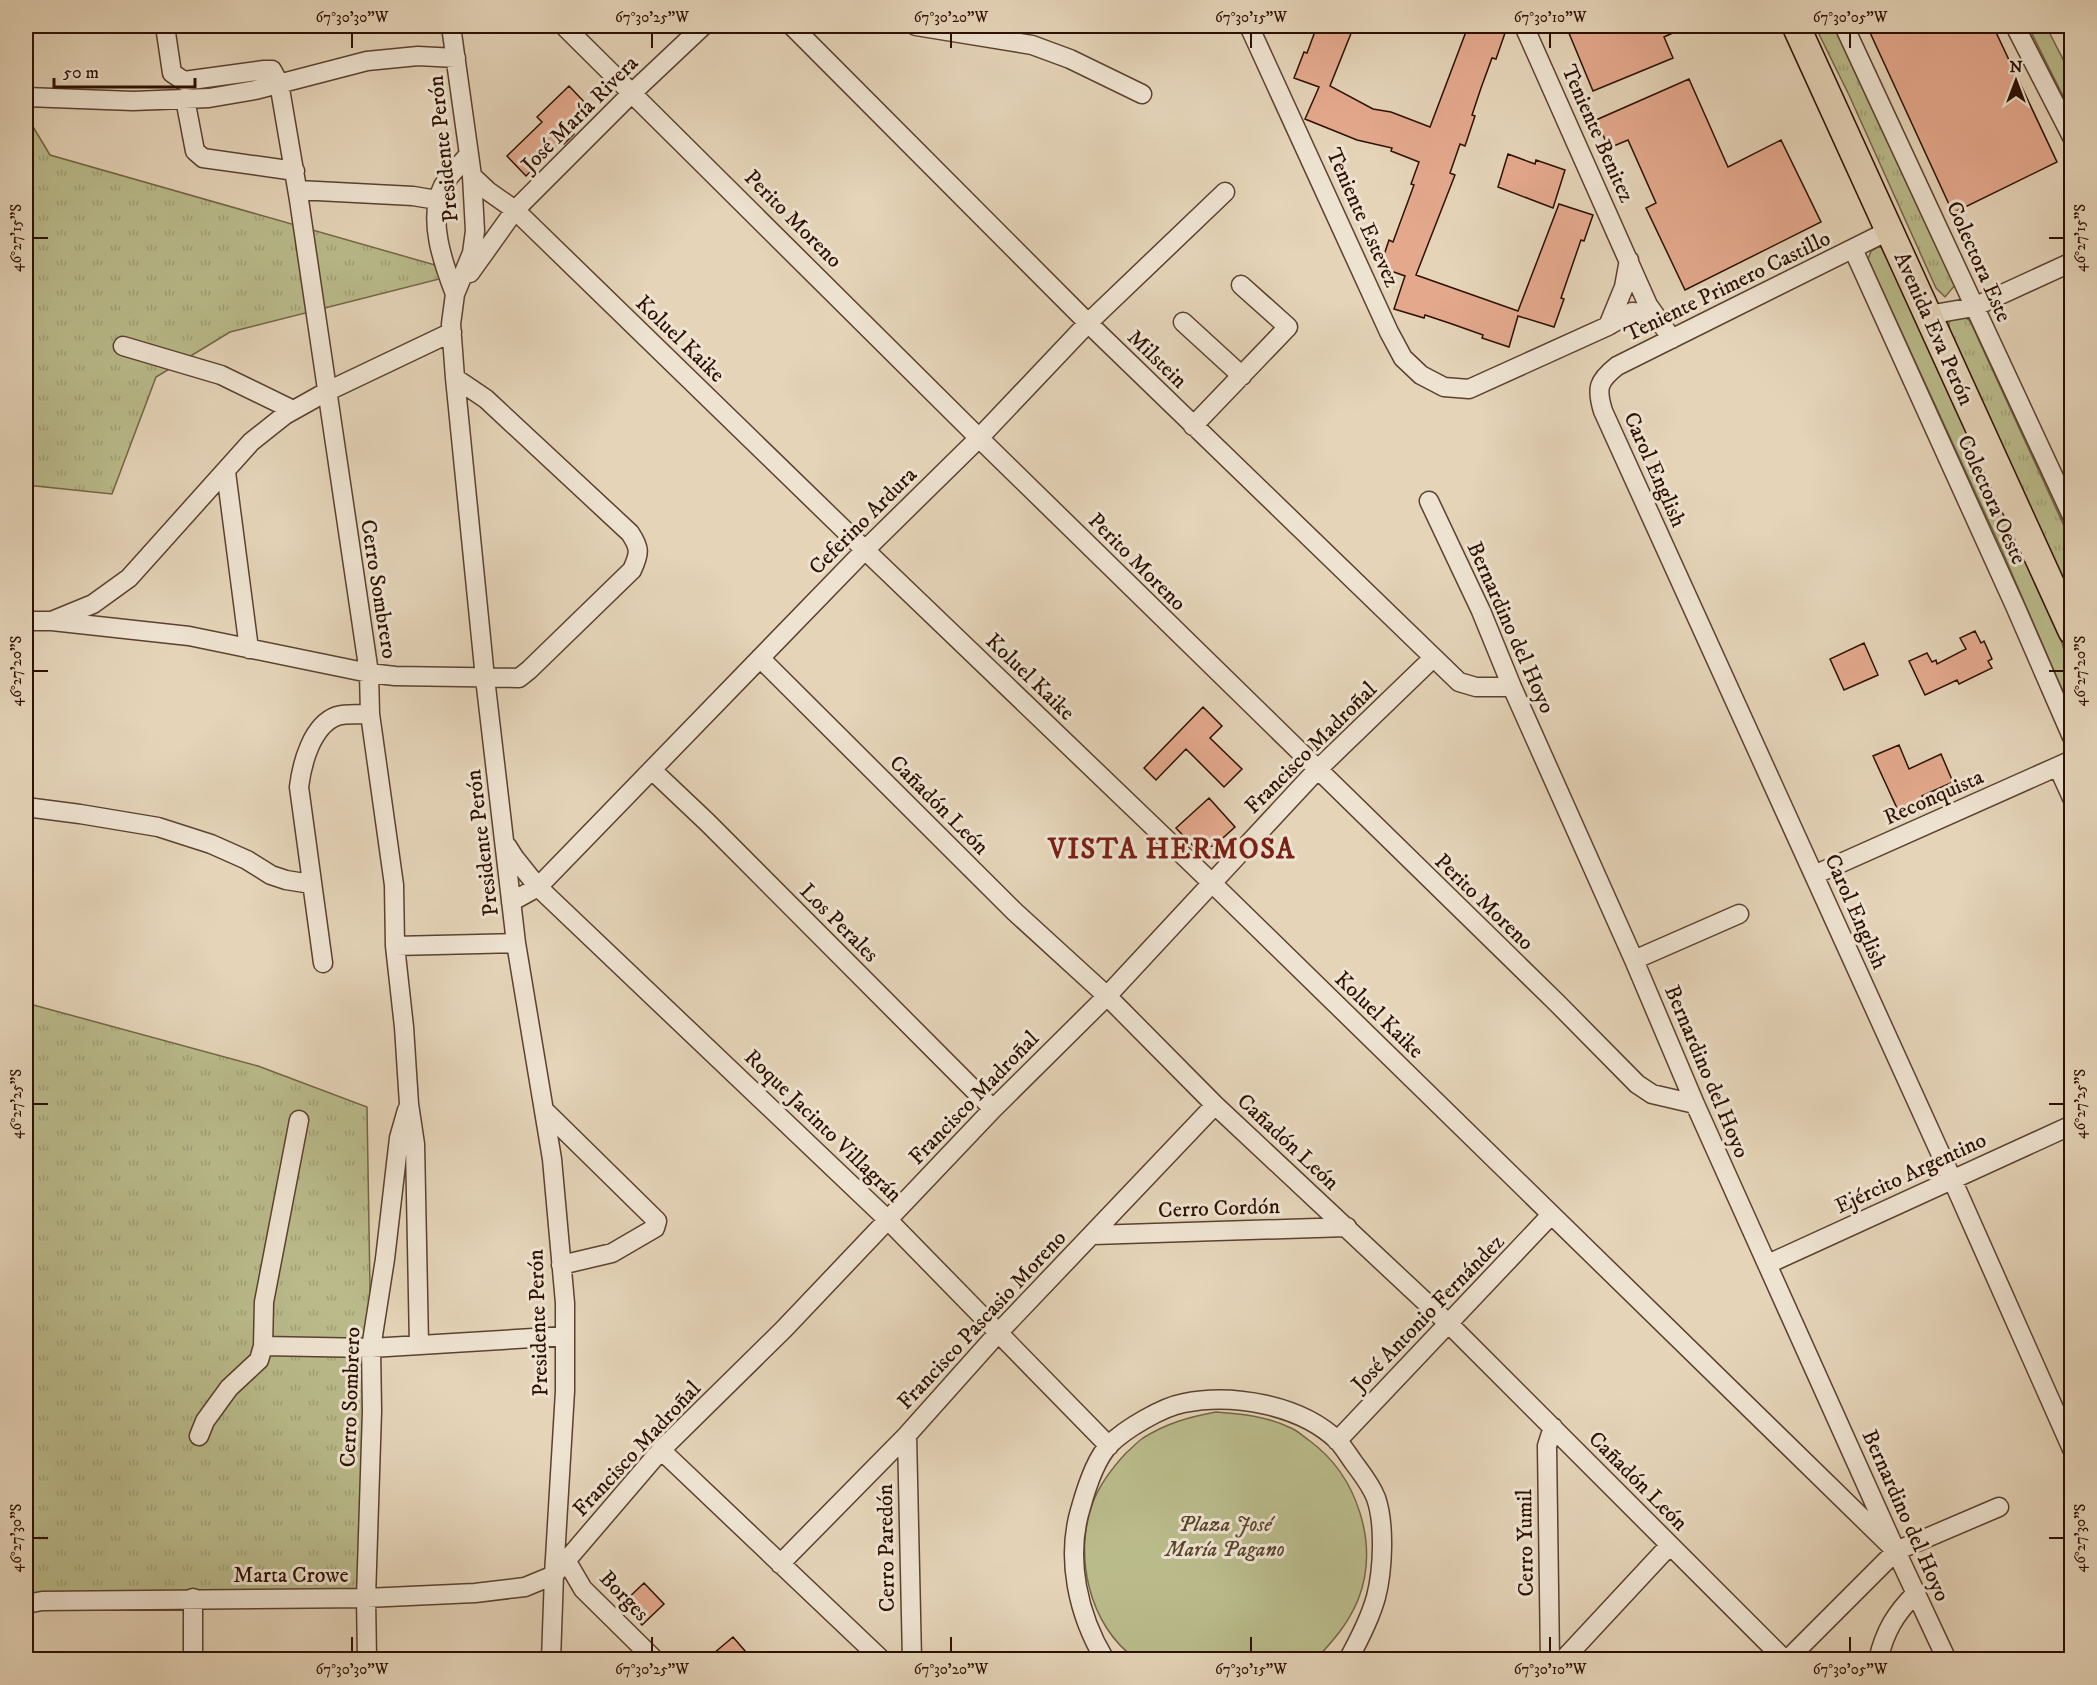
<svg xmlns="http://www.w3.org/2000/svg" width="2097" height="1685" font-family="'IM FELL DW Pica',serif">
  <style>
    .grass { fill: url(#grass-tufts); stroke: #746646; stroke-width: 1.5 }
    .park { fill: #babb8b; stroke: #746646; stroke-width: 1.5 }
    .building { fill: #e4a98d; stroke: #2d1001; stroke-width: 1.5 }
    .lines { fill: none; stroke-linecap: round; stroke-linejoin: round }
    .minor-casing { stroke: #5b412f; stroke-width: 21 }
    .highway-casing { stroke: #2d1001; stroke-width: 30 }
    .minor { stroke: #eee3d1; stroke-width: 18 }
    .highway { stroke: #e5d4b8; stroke-width: 27 }
    .ticks { fill: none; stroke: #2d1001; stroke-width: 2 }
    .labels { text-anchor: middle; stroke-width: 6; stroke-linejoin: round; paint-order: stroke }
    .street-label { font-size: 22px; fill: #2d1001; stroke: #eee3d1 }
    .park-label { font-size: 22px; font-style: italic; fill: #57432a; stroke: #eee3d1 }
    .district-label { font-size: 28px; font-weight: bold; letter-spacing: 1.5px; fill: #7a1f14; stroke: #eee3d1 }
    .neatline { fill: none; stroke: #2d1001; stroke-width: 2 }
    .ticks-label { font-size: 15px; text-anchor: middle; fill: #2d1001 }
  </style>
  <defs>
    <pattern id="grass-tufts" width="24" height="20" patternUnits="userSpaceOnUse" patternTransform="scale(1.5)"><rect width="24" height="20" fill="#babb8b"/><path d="M3 7l-1-3M5 7V3M7 7l1-3M15 17l-1-3M17 17v-4M19 17l1-3" fill="none" stroke="#a0a076"/></pattern>
  </defs>
  <rect width="100%" height="100%" fill="#e5d4b8"/>
  <filter id="stains"><feTurbulence type="fractalNoise" baseFrequency=".00333" numOctaves="4"/><feColorMatrix values="0 0 0 0 .2 0 0 0 0 .09 0 0 0 0 .02 0 0 0 .5 -.17"/></filter>
  <radialGradient id="worn" r=".72"><stop offset=".6" stop-color="#630" stop-opacity="0"/><stop offset="1" stop-color="#630" stop-opacity=".3"/></radialGradient>
  <path class="grass" d="M1815 26H1837L1956 284 1945 297 1936 288 1849 95Z
    M26 115 50 155 463 273 230 332 156 377 112 494 26 485Z
    M1960 314 1970 321 2071 541V599L1949 330V322L1953 316Z
    M26 1003 258 1066 367 1107 371 1348 366 1598 42 1601 26 1617Z"/>
  <path class="park" d="M2028 26H2046L2071 75V112Z
    M1878 247 1886 248 2020 543 2061 640 2071 673V710L2000 546 1868 259 1871 251Z
    M1216 1412C1242 1414 1266 1416 1291 1428 1298 1431 1304 1437 1310 1441 1357 1476 1380 1544 1358 1600 1348 1624 1333 1641 1316 1659H1136C1089 1626 1073 1555 1093 1502 1100 1484 1113 1467 1126 1453 1132 1448 1137 1442 1143 1438 1167 1423 1189 1417 1216 1412Z"/>
  <path class="building" d="M1317 26H1354L1330 86 1373 109 1391 112 1430 127 1467 29 1472 31 1475 26H1483L1505 33 1496 59 1492 58 1481 88 1472 115 1475 116 1465 146 1460 144 1450 173 1455 175 1416 275 1518 311 1559 204 1593 215 1584 241 1581 240 1561 298 1564 299 1554 327 1518 316 1509 347 1482 338 1483 335 1452 324 1425 315 1424 318 1394 309 1405 276 1380 267 1389 240 1393 242 1414 185 1411 184 1419 162 1391 151 1392 148 1357 140 1305 119 1319 87 1294 78 1304 52 1307 53Z
    M1566 26H1688L1664 37 1673 58 1593 91Z
    M1867 26H1993L2057 162 1953 213Z
    M1689 79 1728 167 1781 140 1821 222 1685 290 1646 208 1656 203 1628 140 1609 148 1596 120Z
    M569 86 590 108 569 129 574 134 564 144 561 141 526 176 507 156 542 122 537 117Z
    M1508 154 1535 164 1536 160 1565 170 1553 208 1498 187Z
    M1975 631 1981 643 1984 641 1992 659 1988 661 1992 668 1959 684 1957 680 1925 695 1909 661 1927 653 1932 662 1936 660 1937 664 1966 649 1960 638Z
    M1864 643 1878 675 1844 690 1830 659Z
    M1203 707 1222 726 1210 738 1242 769 1224 787 1186 749 1156 780 1144 768Z
    M1899 745 1909 769 1941 754 1953 782 1922 796 1927 808 1902 819 1873 756Z
    M1209 798 1235 827 1214 846 1195 848 1176 828Z
    M644 1583 664 1604 642 1625 622 1604Z
    M733 1637 752 1659H707Z"/>
  <g class="lines">
    <g class="minor-casing">
      <path id="minor" d="M165 26 172 73 184 81 264 70H272L279 83 299 200 369 673 370 714 394 885 395 946 404 1027 409 1104 415 1144 419 1345
        M451 26 472 176 475 231 472 253 455 294 451 324 455 378 485 678 516 943 552 1159 565 1303V1391L554 1575 551 1660
        M564 26 979 438 1557 1003 1637 1084 1652 1094 1695 1104
        M792 26 1088 323 1459 682 1476 687H1512
        M916 26 1032 45 1070 59 1142 94
        M1249 26 1389 332 1403 358 1421 375 1444 387 1469 389 1608 326 1624 287 1629 260
        M1524 26 1648 305 1672 339
        M1844 26 2072 516
        M2015 26 2072 137
        M26 97 133 101 209 98 255 90 367 61 418 56 456 58
        M185 99 195 151 203 158 295 171
        M472 176 488 191 515 210 865 550 1212 883 1896 1551
        M298 190 413 196 437 200
        M1890 230 1617 366C1598 381 1596 388 1603 411L1952 1179 2072 1449
        M1853 249 2015 606 2072 737
        M470 273 515 210 633 92 703 26
        M455 294C443 263 427 219 443 186 449 175 461 164 469 154
        M1928 315 1974 307 2072 262
        M1183 322 1242 376
        M1608 326 1632 312 1652 313
        M123 346 221 375 293 410
        M1193 426 1288 327 1241 285
        M226 472 249 649
        M1429 501 1481 611 1512 687 1634 960 1695 1104 1896 1551 1947 1660
        M54 620 93 604 129 578 251 442 285 415 326 392 452 332
        M26 621H52L189 636 369 673 395 676 519 678 529 670 632 570C640 553 640 548 630 533L486 399 455 378
        M760 658 1015 912 1107 996 1215 1105 1449 1324 1785 1660
        M2058 767 2072 798
        M652 770 708 823 993 1109
        M26 807 80 814 158 827 211 844 247 860 271 875 286 880 311 884
        M507 846 514 857 538 887 888 1220 1109 1446
        M1814 875 2072 760
        M511 902 538 887 865 550 979 438 1088 323 1225 192
        M395 946 516 943
        M1634 960 1739 914
        M323 963 299 787C302 763 312 725 337 716 347 713 360 715 370 714
        M544 1110 657 1221 655 1228 612 1253 561 1265
        M1093 1235 1347 1227
        M1768 1264 2072 1125
        M263 1346 371 1348 565 1336
        M907 1435 912 1660
        M199 1436 205 1421 229 1388 259 1360 263 1346 264 1302 299 1120
        M1337 1441 1551 1215
        M661 1450 882 1660
        M566 1560 583 1589 655 1660
        M780 1564 907 1435 999 1332 1215 1105
        M193 1598V1660
        M26 1604 42 1601 366 1598 475 1593 525 1587 554 1575 661 1450 784 1329 993 1109 1107 996 1317 770 1433 658
        M367 1660 366 1598 372 1411 371 1348 385 1259 399 1138 407 1110
        M1105 1660C1078 1615 1065 1558 1081 1507 1086 1489 1096 1459 1109 1445 1125 1429 1162 1407 1184 1403 1233 1393 1301 1405 1338 1441 1344 1448 1349 1456 1354 1463 1362 1474 1371 1485 1376 1498 1385 1524 1383 1570 1376 1597 1370 1619 1359 1640 1348 1660
        M1550 1660 1547 1446 1553 1427
        M1563 1660 1670 1545
        M1787 1660 1896 1551 1999 1507
        M1878 1660C1885 1631 1895 1614 1916 1593"/>
    </g>
    <g class="highway-casing">
      <path id="highway" d="M1796 26 2072 631"/>
    </g>
    <use href="#minor" class="minor"/>
    <use href="#highway" class="highway"/>
  </g>
  <path class="ticks" d="M352 33V48M652 33V48M951 33V48M1251 33V48M1550 33V48M1850 33V48M33 238H48M2049 238H2064M33 671H48M2049 671H2064M33 1104H48M2049 1104H2064M33 1538H48M2049 1538H2064M352 1637V1652M652 1637V1652M951 1637V1652M1251 1637V1652M1550 1637V1652M1850 1637V1652"/>
  <g class="labels">
    <g class="street-label">
      <text transform="translate(579 113) rotate(-45)" y="8">José María Rivera</text>
      <text transform="translate(1599 133) rotate(66)" y="8">Teniente Benitez</text>
      <text transform="translate(442 149) rotate(-96)" y="8">Presidente Perón</text>
      <text transform="translate(1364 217) rotate(66)" y="8">Teniente Estevez</text>
      <text transform="translate(794 218) rotate(45)" y="8">Perito Moreno</text>
      <text transform="translate(1980 261) rotate(66)" y="8">Colectora Este</text>
      <text transform="translate(1727 285) rotate(-26)" y="8">Teniente Primero Castillo</text>
      <text transform="translate(1935 328) rotate(66)" y="8">Avenida Eva Perón</text>
      <text transform="translate(681 338) rotate(44)" y="8">Koluel Kaike</text>
      <text transform="translate(1158 358) rotate(44)" y="8">Milstein</text>
      <text transform="translate(1656 469) rotate(66)" y="8">Carol English</text>
      <text transform="translate(1993 499) rotate(66)" y="8">Colectora Oeste</text>
      <text transform="translate(862 520) rotate(-45)" y="8">Ceferino Ardura</text>
      <text transform="translate(1138 561) rotate(45)" y="8">Perito Moreno</text>
      <text transform="translate(380 589) rotate(81)" y="8">Cerro Sombrero</text>
      <text transform="translate(1512 627) rotate(66)" y="8">Bernardino del Hoyo</text>
      <text transform="translate(1031 676) rotate(44)" y="8">Koluel Kaike</text>
      <text transform="translate(1310 747) rotate(-45)" y="8">Francisco Madroñal</text>
      <text transform="translate(1933 796) rotate(-24)" y="8">Reconquista</text>
      <text transform="translate(940 804) rotate(45)" y="8">Cañadón León</text>
      <text transform="translate(481 843) rotate(-97)" y="8">Presidente Perón</text>
      <text transform="translate(1485 901) rotate(44)" y="8">Perito Moreno</text>
      <text transform="translate(1857 911) rotate(66)" y="8">Carol English</text>
      <text transform="translate(840 922) rotate(45)" y="8">Los Perales</text>
      <text transform="translate(1380 1014) rotate(44)" y="8">Koluel Kaike</text>
      <text transform="translate(1708 1071) rotate(67)" y="8">Bernardino del Hoyo</text>
      <text transform="translate(973 1097) rotate(-46)" y="8">Francisco Madroñal</text>
      <text transform="translate(824 1125) rotate(44)" y="8">Roque Jacinto Villagrán</text>
      <text transform="translate(1289 1141) rotate(43)" y="8">Cañadón León</text>
      <text transform="translate(1910 1172) rotate(-25)" y="8">Ejército Argentino</text>
      <text transform="translate(1219 1207) rotate(-2)" y="8">Cerro Cordón</text>
      <text transform="translate(1427 1312) rotate(-46)" y="8">José Antonio Fernández</text>
      <text transform="translate(981 1319) rotate(-47)" y="8">Francisco Pascasio Moreno</text>
      <text transform="translate(537 1323) rotate(-92)" y="8">Presidente Perón</text>
      <text transform="translate(349 1397) rotate(-88)" y="8">Cerro Sombrero</text>
      <text transform="translate(636 1448) rotate(-47)" y="8">Francisco Madroñal</text>
      <text transform="translate(1639 1480) rotate(45)" y="8">Cañadón León</text>
      <text transform="translate(1907 1515) rotate(66)" y="8">Bernardino del Hoyo</text>
      <text transform="translate(1524 1543) rotate(-91)" y="8">Cerro Yumil</text>
      <text transform="translate(885 1548) rotate(-91)" y="8">Cerro Paredón</text>
      <text x="291" y="1582">Marta Crowe</text>
      <text transform="translate(625 1595) rotate(46)" y="8">Borges</text>
    </g>
    <g class="park-label">
      <text x="1225" y="1531">Plaza José<tspan x="1225" dy="25">María Pagano</tspan></text>
    </g>
    <g class="district-label">
      <text x="1172" y="858">VISTA HERMOSA</text>
    </g>
  </g>
  <rect width="2097" height="1685" fill="none" stroke="#e5d4b8" stroke-width="66"/>
  <g transform="translate(2016 81)" stroke="#eee3d1" stroke-width="4.5" paint-order="stroke">
  <path d="M0-4.5L10 22L0 15L-10 22Z" fill="#2d1001"/>
  <text y="-9" font-size="16" font-weight="bold" text-anchor="middle" fill="#2d1001">N</text>
  </g>
  <path d="M54 78v9h141v-9" fill="none" stroke="#2d1001" stroke-width="3"/>
  <text x="63" y="78" font-size="18" fill="#2d1001" stroke="#eee3d1" stroke-width="4.5" paint-order="stroke">50 m</text>
  <rect x="33" y="33" width="2031" height="1619" class="neatline"/>
  <g class="ticks-label">
    <text x="352" y="22">67°30'30"W</text>
    <text x="652" y="22">67°30'25"W</text>
    <text x="951" y="22">67°30'20"W</text>
    <text x="1251" y="22">67°30'15"W</text>
    <text x="1550" y="22">67°30'10"W</text>
    <text x="1850" y="22">67°30'05"W</text>
    <text transform="translate(16 238) rotate(-90)" y="5">46°27'15"S</text>
    <text transform="translate(2080 238) rotate(-90)" y="5">46°27'15"S</text>
    <text transform="translate(16 671) rotate(-90)" y="5">46°27'20"S</text>
    <text transform="translate(2080 671) rotate(-90)" y="5">46°27'20"S</text>
    <text transform="translate(16 1104) rotate(-90)" y="5">46°27'25"S</text>
    <text transform="translate(2080 1104) rotate(-90)" y="5">46°27'25"S</text>
    <text transform="translate(16 1538) rotate(-90)" y="5">46°27'30"S</text>
    <text transform="translate(2080 1538) rotate(-90)" y="5">46°27'30"S</text>
    <text x="352" y="1674">67°30'30"W</text>
    <text x="652" y="1674">67°30'25"W</text>
    <text x="951" y="1674">67°30'20"W</text>
    <text x="1251" y="1674">67°30'15"W</text>
    <text x="1550" y="1674">67°30'10"W</text>
    <text x="1850" y="1674">67°30'05"W</text>
  </g>
  <rect width="100%" height="100%" filter="url(#stains)"/>
  <rect width="100%" height="100%" fill="url(#worn)"/>
</svg>
